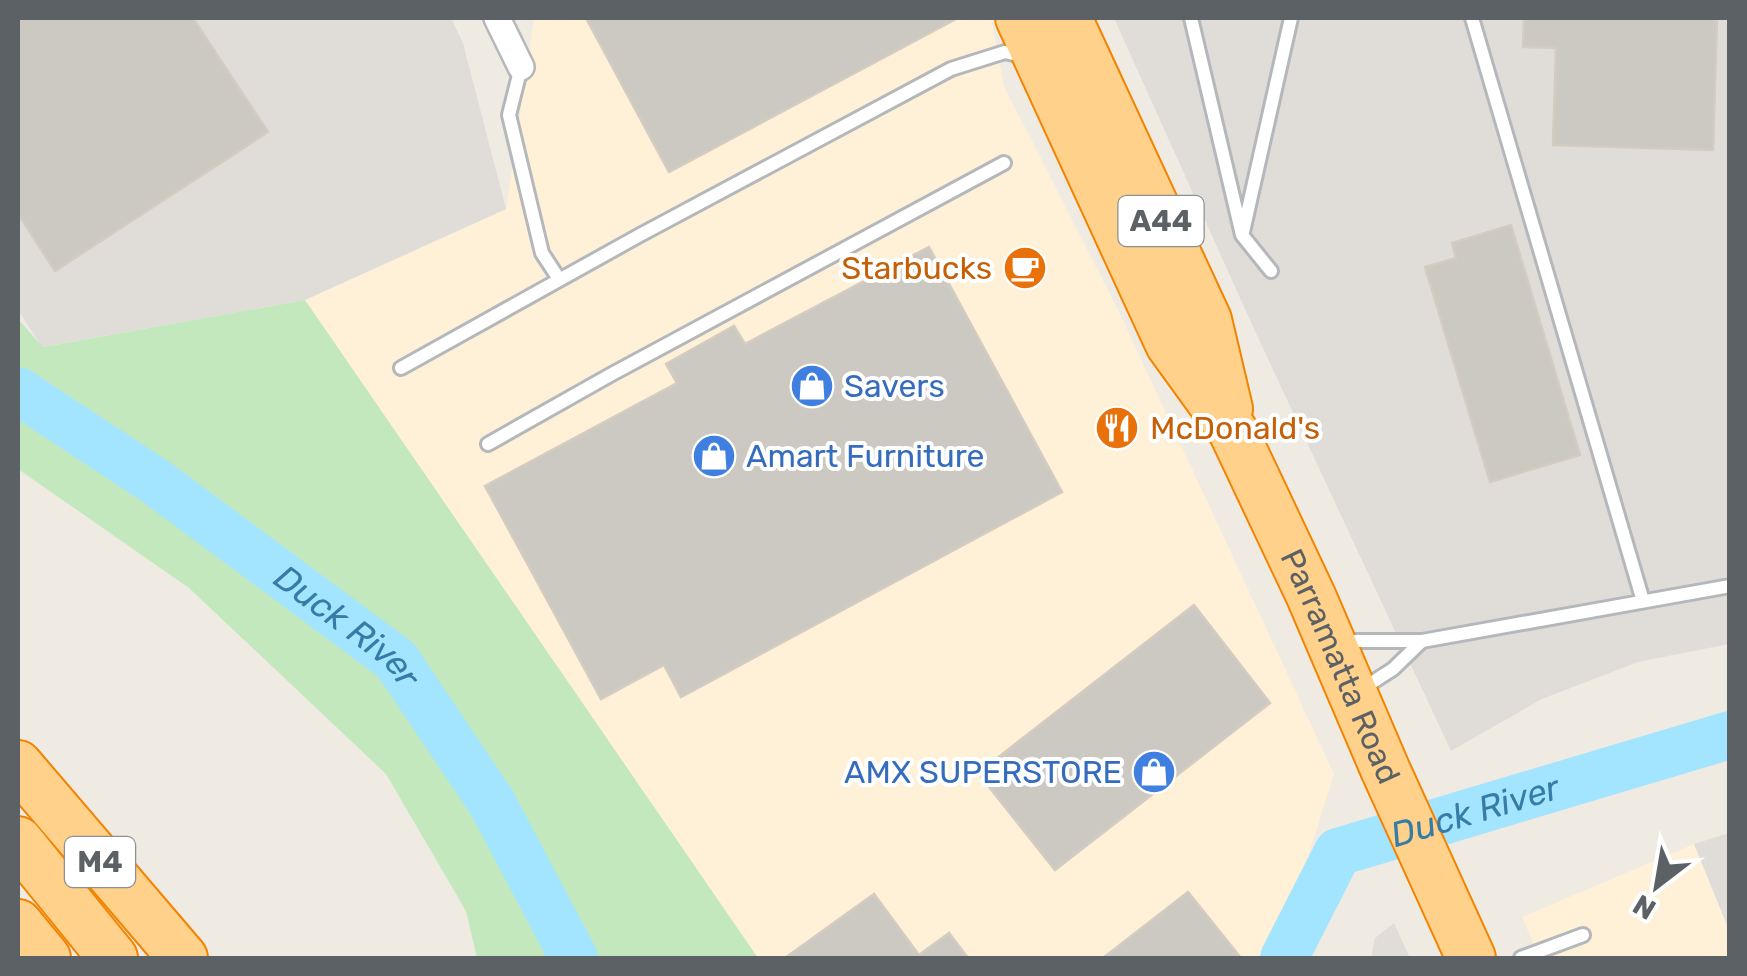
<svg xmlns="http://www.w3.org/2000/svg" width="1747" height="976" font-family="Rubik,sans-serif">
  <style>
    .commercial { fill: #fff0d8 }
    .industrial { fill: #e0ddd8 }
    .green { fill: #c4e8be }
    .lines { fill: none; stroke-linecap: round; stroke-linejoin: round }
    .river { stroke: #a3e4ff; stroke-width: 48 }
    .building { fill: #ccc8c2; stroke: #d4ccc1; stroke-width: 2.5 }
    .lane-casing { stroke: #b4b8bb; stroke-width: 18 }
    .street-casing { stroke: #b4b8bb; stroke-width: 30 }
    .highway-casing { stroke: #f28400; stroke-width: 52 }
    .lane { stroke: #fff; stroke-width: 12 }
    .street { stroke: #fff; stroke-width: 25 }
    .highway { stroke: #ffd18a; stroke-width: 48 }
    .labels { text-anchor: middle; stroke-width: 8; stroke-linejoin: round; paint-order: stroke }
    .shield { fill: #fff; stroke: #8c9093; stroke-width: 2.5 }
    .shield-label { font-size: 30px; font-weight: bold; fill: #5b6165 }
    .food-label { font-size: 32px; fill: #c56008; stroke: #fff; text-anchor: end }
    .shop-label { font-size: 32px; fill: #366cbe; stroke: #fff; text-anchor: start }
    .street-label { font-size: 32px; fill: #5b6165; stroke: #fff }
    .water-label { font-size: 35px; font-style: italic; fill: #357ca6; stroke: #fff }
  </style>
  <rect width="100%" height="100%" fill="#efebe3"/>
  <path class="commercial" d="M534 18H991L1004 86 1120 314 1334 774 1276 958H758L305 300 506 209Z
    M1694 844 1729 930V958H1540L1522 917Z"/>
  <path class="industrial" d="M18 18H451L463 43 506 209 305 300 42 347 18 310Z
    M1114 18H1729V644L1638 662 1542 699 1451 751 1254 329Z
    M1729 833H1730L1729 930 1694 844Z
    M1394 923 1410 958H1371L1375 938Z"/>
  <path class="green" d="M305 300 758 958H477L466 911 386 774 189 588 18 469V319L43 347Z"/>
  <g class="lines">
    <g class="river">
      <path id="s1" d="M18 391 156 482 396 660 492 803 574 958"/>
      <path id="s2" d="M1284 958 1338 852 1730 735"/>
    </g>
  </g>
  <path class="building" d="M18 18H193L268 132 55 271 18 214Z
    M586 18H958L669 172Z
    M1524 18H1717L1713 150 1553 145 1556 48 1523 47Z
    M1511 225 1580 455 1490 482 1425 267 1456 258 1452 243Z
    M929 247 1062 492 681 697 664 665 601 699 485 486 677 383 666 364 734 326 745 344Z
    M1194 605 1270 703 1055 870 978 773Z
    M1188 892 1241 958H1103Z
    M874 894 919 955 949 933 968 958H785Z"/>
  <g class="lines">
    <g class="lane-casing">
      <path id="lane" d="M1191 18 1242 235 1271 271
        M1472 18 1643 601
        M521 67 509 115 542 253 559 279
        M1243 232 1291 18
        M401 368 640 235 951 69 1005 52 1022 56
        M488 444 612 374 1004 163
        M1342 641H1422L1730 586
        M1362 689 1393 669 1422 641
        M1521 958 1583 935"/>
    </g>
    <g class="street-casing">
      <path id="street" d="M497 18 521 67"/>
    </g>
    <g class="highway-casing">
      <g id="highway">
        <path id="s3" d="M1020 18 1170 344 1233 431 1311 596 1385 769 1471 958"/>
        <path d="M1067 18 1207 320 1228 409"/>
        <path d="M18 765 183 958"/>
        <path d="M18 841 113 958"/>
        <path d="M18 924 46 958"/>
      </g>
    </g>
    <use href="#lane" class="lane"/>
    <use href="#street" class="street"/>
    <use href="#highway" class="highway"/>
  </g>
  <defs>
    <g id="cafe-disc" transform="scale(2.25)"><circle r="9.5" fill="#e8710a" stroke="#fff"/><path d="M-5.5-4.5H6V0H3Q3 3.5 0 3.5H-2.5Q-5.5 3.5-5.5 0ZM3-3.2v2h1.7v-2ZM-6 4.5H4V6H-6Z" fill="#fff"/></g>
    <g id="shop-disc" transform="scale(2.25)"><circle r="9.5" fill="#3f7fe0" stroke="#fff"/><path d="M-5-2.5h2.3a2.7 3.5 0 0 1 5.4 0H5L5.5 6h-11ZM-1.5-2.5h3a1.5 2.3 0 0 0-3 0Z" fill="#fff"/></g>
    <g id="restaurant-disc" transform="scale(2.25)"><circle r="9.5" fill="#e8710a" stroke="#fff"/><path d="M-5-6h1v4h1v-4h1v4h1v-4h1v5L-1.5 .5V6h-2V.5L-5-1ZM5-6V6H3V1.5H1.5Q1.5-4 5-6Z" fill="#fff"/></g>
  </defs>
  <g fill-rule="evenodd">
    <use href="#cafe-disc" x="1025" y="268"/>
    <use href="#shop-disc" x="812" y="386"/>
    <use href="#restaurant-disc" x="1117" y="428"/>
    <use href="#shop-disc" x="714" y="456"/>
    <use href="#shop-disc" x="1154" y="772"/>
  </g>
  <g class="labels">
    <g class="shield">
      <rect x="1118.5" y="196" width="85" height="50" rx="8"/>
      <rect x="65" y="837" width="70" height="50" rx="8"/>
    </g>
    <g class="shield-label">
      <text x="1161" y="231">A44</text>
      <text x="100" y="872">M4</text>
    </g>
    <g class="food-label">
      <text x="992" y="279">Starbucks</text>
      <text x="1150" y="439" text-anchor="start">McDonald's</text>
    </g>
    <g class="shop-label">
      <text x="844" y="397">Savers</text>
      <text x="746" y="467">Amart Furniture</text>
      <text x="1122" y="783" text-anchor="end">AMX SUPERSTORE</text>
    </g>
    <g class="street-label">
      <text dy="11" stroke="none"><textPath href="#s3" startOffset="725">Parramatta Road</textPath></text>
    </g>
    <g class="water-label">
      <text dy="12" stroke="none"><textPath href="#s1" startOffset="405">Duck River</textPath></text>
      <text dy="12" stroke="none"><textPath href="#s2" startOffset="262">Duck River</textPath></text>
    </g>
  </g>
  <rect width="1747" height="976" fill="none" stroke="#5b6165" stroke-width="40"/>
  <g transform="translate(1657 886) rotate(211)" stroke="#ffffff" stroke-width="8" paint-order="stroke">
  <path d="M0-8L18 38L0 25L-18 38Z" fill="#5b6165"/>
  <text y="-15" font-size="28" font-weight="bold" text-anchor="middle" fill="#5b6165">N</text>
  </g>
</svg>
